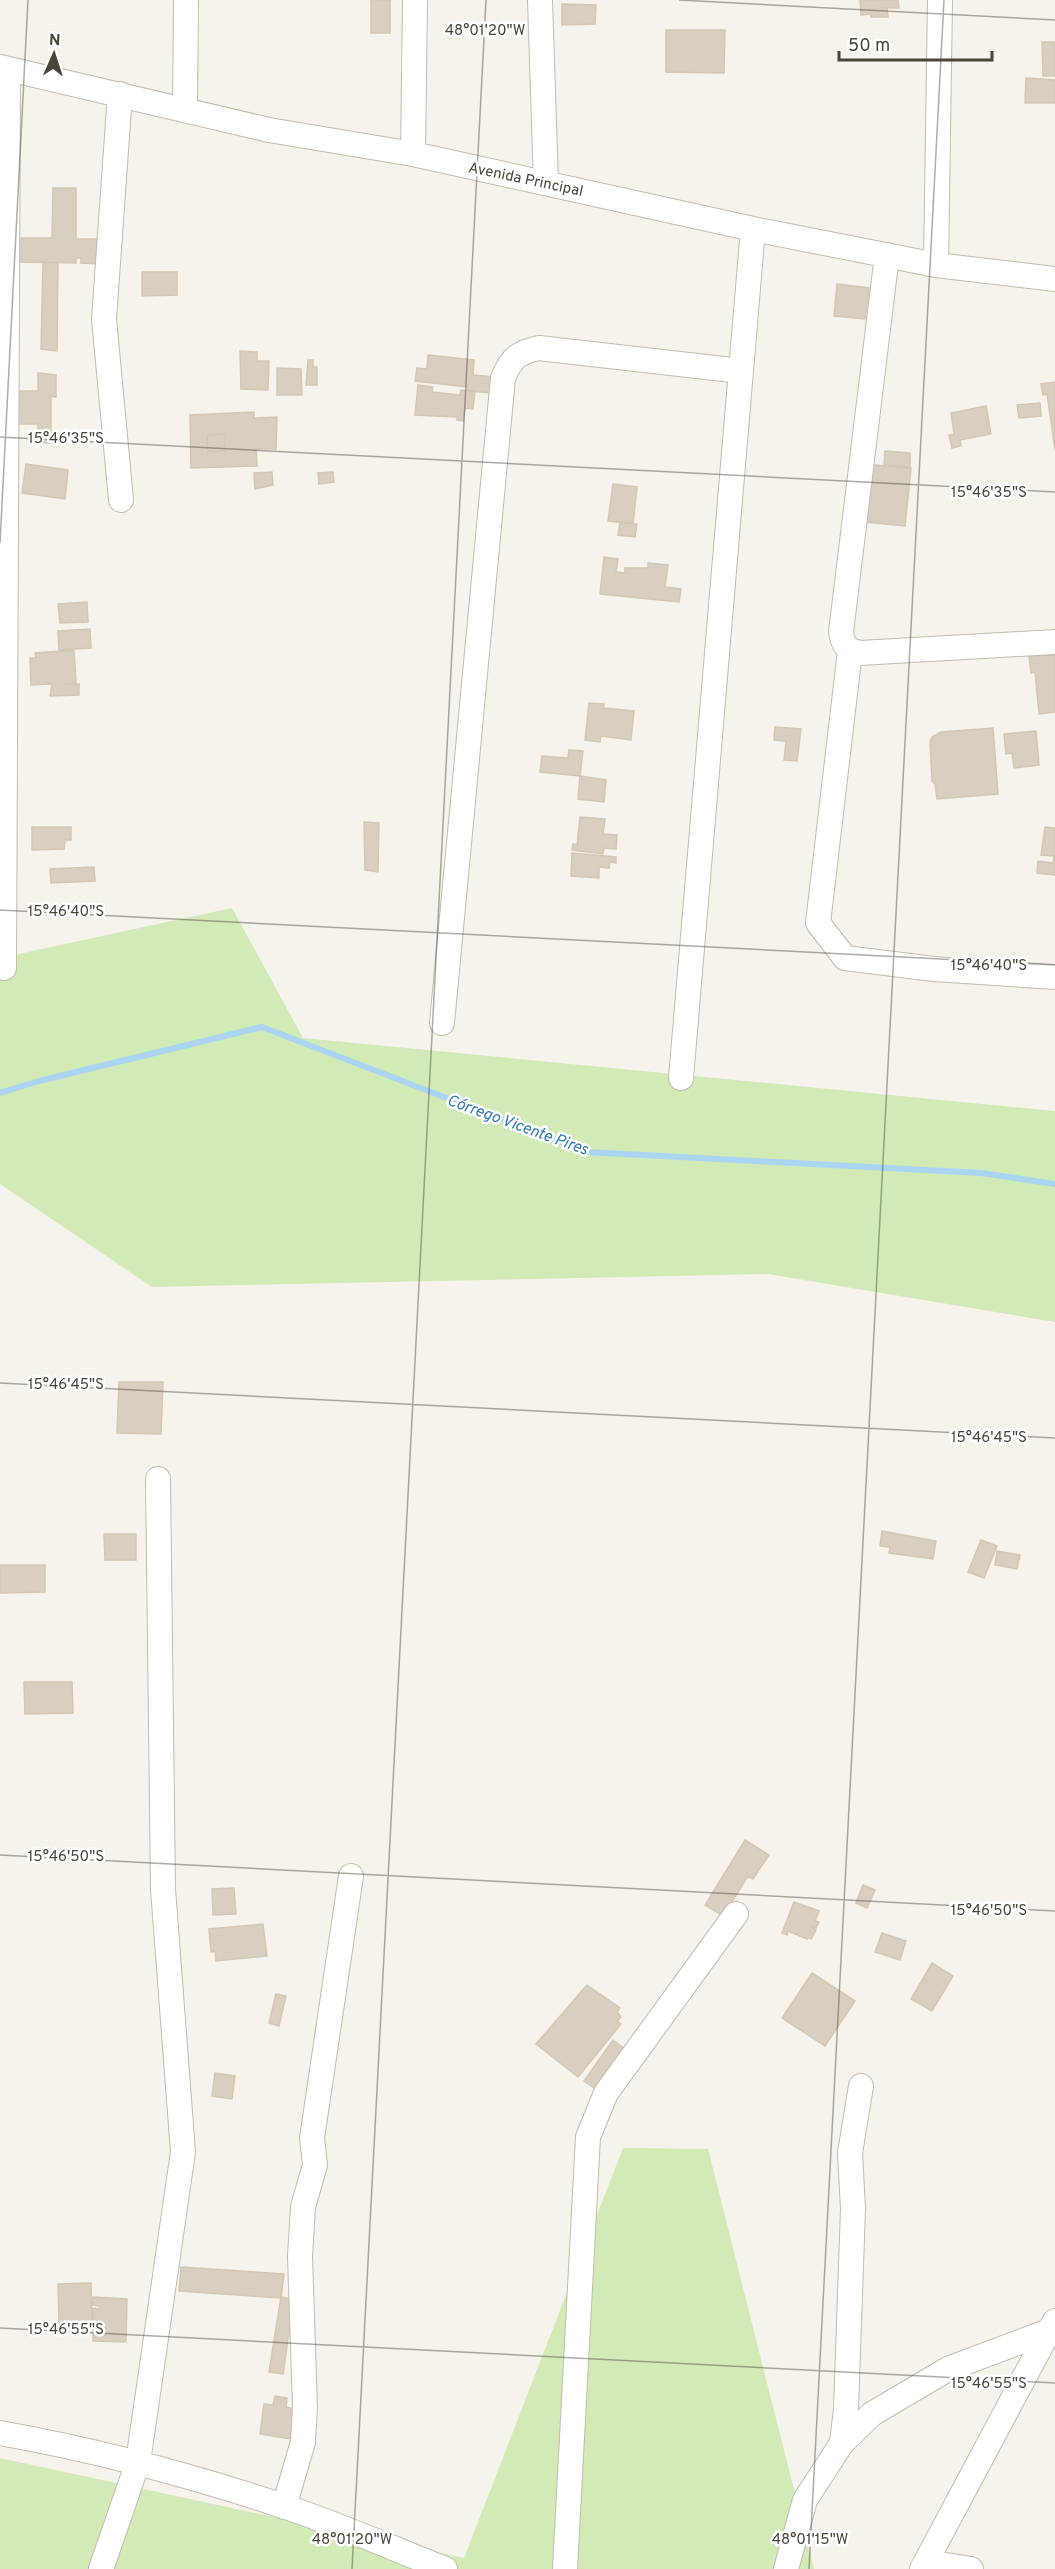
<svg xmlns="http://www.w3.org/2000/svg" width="1055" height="2569" font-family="Overpass,sans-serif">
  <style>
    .green { fill: #d2eab5 }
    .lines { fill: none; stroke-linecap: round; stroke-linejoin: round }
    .stream { stroke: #a9d4f2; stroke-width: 6 }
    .building { fill: #d8cfc1; stroke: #d3c7b4; stroke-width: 1.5 }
    .minor-casing { stroke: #c2bbae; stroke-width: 26 }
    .minor { stroke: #fff; stroke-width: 24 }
    .ticks { fill: none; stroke: #4b4439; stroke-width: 1.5; stroke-opacity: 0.45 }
    .labels { text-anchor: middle; stroke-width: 5; stroke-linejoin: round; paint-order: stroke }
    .street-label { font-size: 15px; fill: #4b4439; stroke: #fff }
    .water-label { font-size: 16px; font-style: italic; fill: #2e7ab2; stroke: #fff }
    .ticks-label { font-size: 15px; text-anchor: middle; fill: #4b4439; stroke: #fff; stroke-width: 5; stroke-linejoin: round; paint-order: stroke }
  </style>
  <rect width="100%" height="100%" fill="#f6f3ec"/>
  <path class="green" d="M232 908 303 1038 1055 1111V1322L768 1274 152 1287 0 1184V958Z
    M623 2148 708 2149 814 2569H0V2458L464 2558Z"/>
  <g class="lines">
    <path class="stream" d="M0 1093 39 1081 262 1027 587 1152 981 1173 1055 1184"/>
  </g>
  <path class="building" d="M371 0H390V33H371Z
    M860 0H898L899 8H887L888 17H871V14L861 15Z
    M562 4 596 5 595 24 562 25Z
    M666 30H725L724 73 666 72Z
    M1042 42H1055V76H1043Z
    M1026 78 1055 80V103H1025Z
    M53 188H76V239H101L100 264 81 263V258H76V263L15 262 16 238H52Z
    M43 262 58 263 57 351 41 349Z
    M142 272H177V295L142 296Z
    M837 284 869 288 865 319 834 316Z
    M240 351 257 352V361H269L268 390 241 389Z
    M428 355 474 360 473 375 494 377 492 393 467 391 468 387 415 381 417 368 427 369Z
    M308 360H313V367H317V385H306Z
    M277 368 301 369 302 395H277Z
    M38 373 56 375V397L51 396V443H38V424H18V391H38Z
    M1055 382V450L1047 394 1043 395 1041 384Z
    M418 385 433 387 432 392 460 395 461 390 475 391 473 409 465 408 463 421 457 420V417L415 415Z
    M1040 403 1041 416 1019 418 1017 405Z
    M986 406 991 434 960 440 961 446 952 448 949 435 954 434 951 413Z
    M254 412V418L277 417 276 449H256L257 466 191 468 190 415Z
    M225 434V451L208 452 207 435Z
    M885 451 910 453V467L884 465Z
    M26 464 68 470 65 499 22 493Z
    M874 465 911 468 905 526 866 522Z
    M272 472 273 485 255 489 254 473Z
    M333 472 334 482 319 484 318 473Z
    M613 484 637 487 633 524 608 521Z
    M620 522 637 524 635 537 618 535Z
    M604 557 618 559 616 572 625 573V568H648V563L668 565 665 587 681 589 679 602 600 594Z
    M87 602 88 622 60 623 58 604Z
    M90 629 91 648 59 650 58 631Z
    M74 650 76 683 64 684H79V695L50 696 52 684 31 685 30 658H36L35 653Z
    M1055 655V712L1039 714 1035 672 1031 673 1029 656Z
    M589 703 604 704 603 708 634 711 631 740 601 736 600 742 585 740Z
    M775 727 801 729 797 761 784 760 786 741 774 740Z
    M993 728 998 794 937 799 935 784 932 781 930 742 932 737 941 732Z
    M1036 731 1039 765 1014 768 1012 753 1006 754 1004 734Z
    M569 750 583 751 580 776 540 772 542 756 568 758Z
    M580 776 606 780 604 802 578 799Z
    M580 817 605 819 603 834 617 835 616 849 604 848 603 854 572 850 573 844 577 845Z
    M364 822 379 823 378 872 365 870Z
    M32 827H71V840H65L64 849 32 850Z
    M1045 827 1055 828V875L1037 873 1038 861 1053 863 1054 856 1041 855Z
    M572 853 616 857V863L610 862 609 868 599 867V878L571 876Z
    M94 867 95 881 51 883 50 869Z
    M119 1382H163L161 1434 117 1433Z
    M882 1531 936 1541 933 1559 889 1553 890 1547 880 1546Z
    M104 1534H136V1560H105Z
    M981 1540 997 1546 984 1578 968 1572Z
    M997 1551 1020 1555 1017 1569 995 1565Z
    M0 1565H45V1592L0 1593Z
    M24 1682H72L73 1713 25 1714Z
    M745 1840 769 1855 753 1879 748 1876 723 1916 705 1905Z
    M863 1885 875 1890 867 1908 856 1903Z
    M234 1888 236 1914 213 1915 212 1889Z
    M794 1902 819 1911 815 1921 819 1922 816 1928 812 1926V1928L816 1930 811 1939 808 1937 807 1939 788 1931 787 1935 782 1933Z
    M263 1924 267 1956 216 1961 215 1951 211 1952 209 1929Z
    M882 1933 906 1941 900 1960 875 1952Z
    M932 1963 953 1976 932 2011 911 1999Z
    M812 1973 855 2001 825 2046 782 2018Z
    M587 1985 620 2008 617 2012 621 2017 617 2021 621 2024 578 2077 536 2044Z
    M276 1994 286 1996 279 2026 269 2023Z
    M613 2040 629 2052 600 2092 584 2081Z
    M215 2073 235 2076 232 2099 212 2096Z
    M181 2267 284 2274 281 2298 179 2291Z
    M91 2283 92 2323 59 2325 58 2284Z
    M93 2297 127 2299 126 2342 93 2341V2308L100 2309 99 2306 93 2305Z
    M281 2297 291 2299 296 2326 290 2325 283 2374 269 2372Z
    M275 2396 287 2398 286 2407 295 2409 290 2439 260 2434 264 2404 273 2405Z"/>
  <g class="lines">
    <g class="minor-casing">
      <path id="minor" d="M540 0 546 183
        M0 67 269 130 413 154 753 229 936 265 1055 279
        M120 94 104 319 121 500
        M185 109 186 0
        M413 154 415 0
        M887 255 841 632C843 646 847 650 860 653L1055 642
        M936 265 940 0
        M850 651 818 923 845 958 934 969 1055 977
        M4 968 8 69
        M442 1023 503 378C511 358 519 352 539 348L741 371
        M681 1078 753 229
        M0 2433C96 2450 190 2475 283 2506 338 2524 392 2548 445 2569
        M842 2443 846 2409 853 2209 850 2153 861 2086
        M284 2507 303 2442 305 2407 300 2256 303 2207 315 2165 312 2138 351 1876
        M927 2562 971 2569
        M101 2569 138 2462 183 2152 163 1889 158 1479
        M565 2569 588 2137 606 2093 736 1914
        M786 2569 805 2500 842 2443 872 2414 948 2369 1049 2331 1055 2321
        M922 2569 1049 2331"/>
    </g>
    <use href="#minor" class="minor"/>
  </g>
  <path class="ticks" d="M679 0 1055 20M0 437 1055 492M0 543 28 0M0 910 1055 965M0 1383 1055 1438M0 1855 1055 1911M0 2328 1055 2383M352 2569 486 0M809 2569 944 0"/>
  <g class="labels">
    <g class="street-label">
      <text transform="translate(526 179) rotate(12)" y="5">Avenida Principal</text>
    </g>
    <g class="water-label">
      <text transform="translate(518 1124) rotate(20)" y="6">Córrego Vicente Pires</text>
    </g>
  </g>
  <g class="ticks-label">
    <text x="485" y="35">48°01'20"W</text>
    <text x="66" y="443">15°46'35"S</text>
    <text x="989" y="497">15°46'35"S</text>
    <text x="66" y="916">15°46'40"S</text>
    <text x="989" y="970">15°46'40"S</text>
    <text x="66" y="1389">15°46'45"S</text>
    <text x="989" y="1442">15°46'45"S</text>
    <text x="66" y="1861">15°46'50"S</text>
    <text x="989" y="1915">15°46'50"S</text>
    <text x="66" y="2334">15°46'55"S</text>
    <text x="989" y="2388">15°46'55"S</text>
    <text x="352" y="2544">48°01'20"W</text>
    <text x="810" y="2544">48°01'15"W</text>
  </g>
  <g transform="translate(54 54) rotate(3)" stroke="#ffffff" stroke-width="4.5" paint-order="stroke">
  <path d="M0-4.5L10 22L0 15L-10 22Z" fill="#4b4439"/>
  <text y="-9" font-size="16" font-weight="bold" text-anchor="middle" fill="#4b4439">N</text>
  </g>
  <path d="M839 51v9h153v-9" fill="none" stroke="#4b4439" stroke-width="3"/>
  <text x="848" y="51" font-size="18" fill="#4b4439" stroke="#ffffff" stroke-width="4.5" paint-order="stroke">50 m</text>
</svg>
